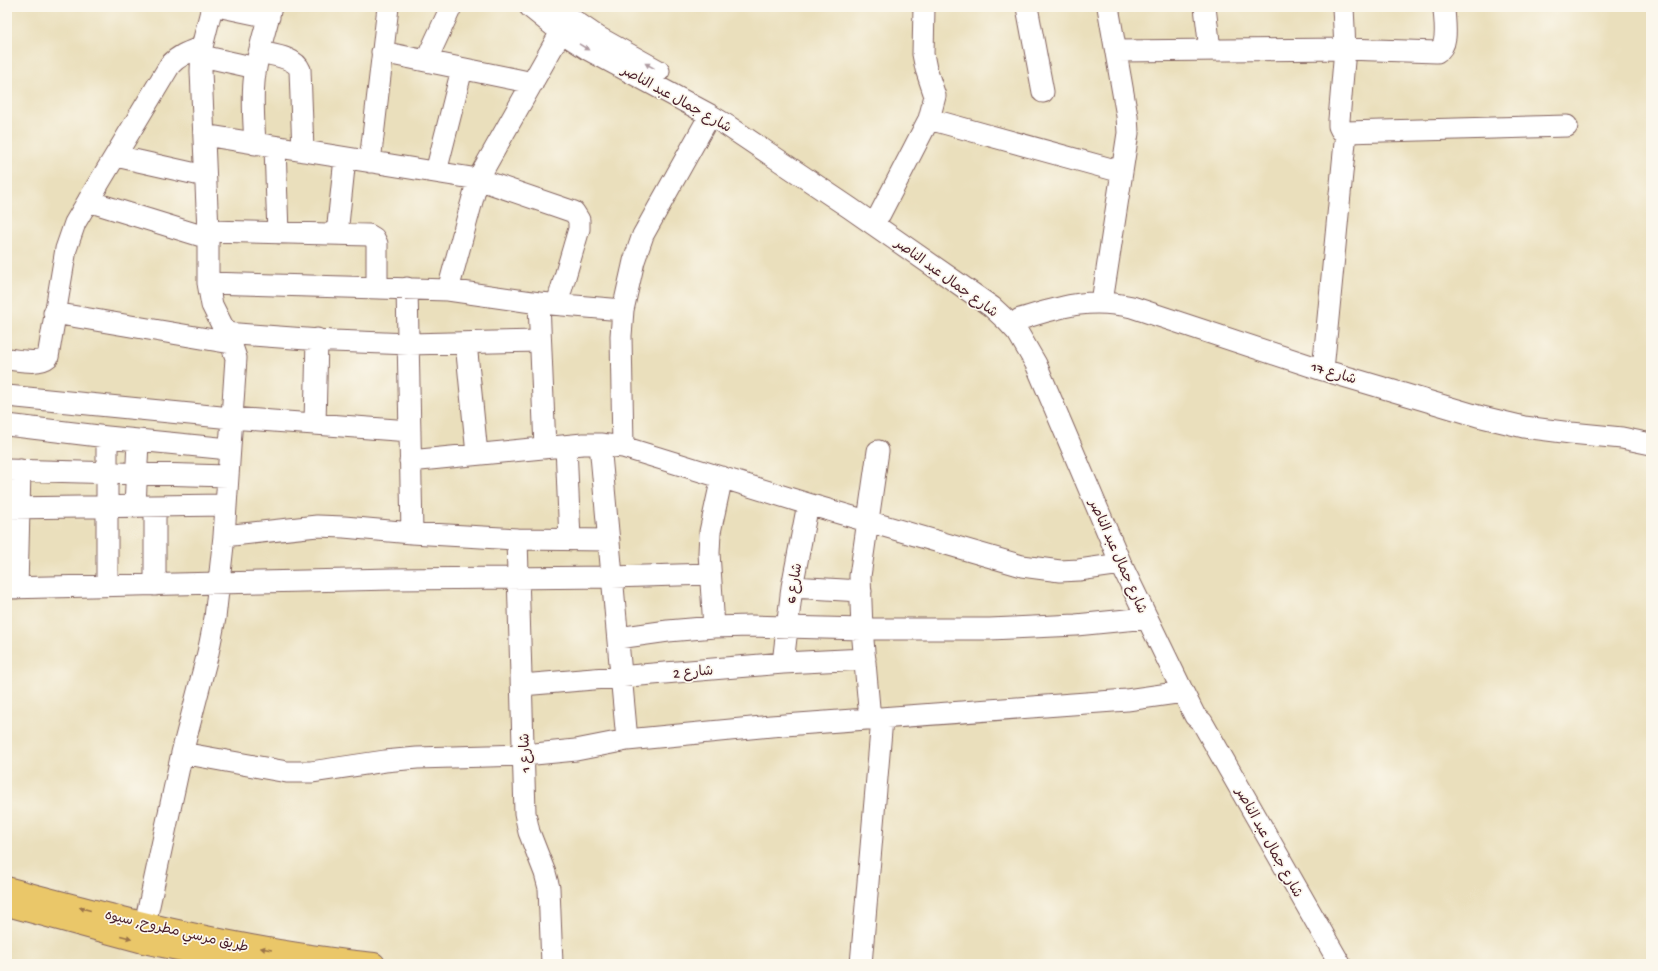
<svg xmlns="http://www.w3.org/2000/svg" width="1658" height="971" font-family="'Gochi Hand','Playpen Sans Arabic',sans-serif">
  <style>
    .lines { fill: none; stroke-linecap: round; stroke-linejoin: round }
    .minor-casing { stroke: #82625e; stroke-width: 23 }
    .major-casing { stroke: #82625e; stroke-width: 24 }
    .minor { stroke: #fff; stroke-width: 21 }
    .major { stroke: #eac769; stroke-width: 22 }
    .oneway { fill: #ae9aa0 }
    .oneway2 { fill: #9a734a }
    .labels { text-anchor: middle; stroke-width: 3.5; stroke-linejoin: round; paint-order: stroke }
    .street-label { font-size: 14px; fill: #4a1f2b; stroke: #fbf7ec }
  </style>
  <rect width="100%" height="100%" fill="#fbf7ec"/>
  <filter id="ink" filterUnits="userSpaceOnUse"><feTurbulence type="fractalNoise" baseFrequency=".025" numOctaves="2"/><feDisplacementMap in="SourceGraphic" scale="8" xChannelSelector="R" yChannelSelector="G"/><feConvolveMatrix kernelMatrix="1 2 1 2 8 2 1 2 1" color-interpolation-filters="sRGB"/></filter>
  <filter id="wash" filterUnits="userSpaceOnUse"><feTurbulence type="fractalNoise" baseFrequency=".012" numOctaves="4" result="noise"/><feDisplacementMap in="SourceGraphic" scale="16" xChannelSelector="R" yChannelSelector="G"/><feGaussianBlur stdDeviation="0.9" result="paint"/><feColorMatrix in="noise" values="0 0 0 0 0 0 0 0 0 0 0 0 0 0 0 0 0 1.4 0 .05"/><feComposite in="paint" operator="in"/></filter>
  <g filter="url(#wash)">
    <rect width="100%" height="100%" fill="#eadfbc"/>
  </g>
  <g filter="url(#ink)">
    <g class="lines">
      <g class="minor-casing">
        <path id="minor" d="M222 7 269 17
          M530 7 561 32 589 50 710 115 728 126 850 208 992 307 1006 320 1018 333 1036 364 1121 564 1183 692 1195 716 1202 722 1340 964
          M554 7 598 37 659 71
          M1027 7 1043 92
          M1205 7 1210 50
          M1343 7 1345 49 1339 120V126L1341 130 1346 132 1567 126
          M1117 51 1345 49 1437 52C1450 45 1444 20 1444 7
          M260 52C272 55 295 57 300 70L303 151
          M382 52 533 83
          M202 56 256 68
          M426 61 451 7
          M929 119 1122 172
          M204 135 478 179 574 212 579 220V229L557 304
          M255 144C254 123 252 103 254 82 256 57 265 32 271 7
          M275 147 278 233
          M116 156 205 176
          M370 162 388 7
          M436 172 462 69
          M88 201 170 65C179 55 189 52 202 47
          M880 214 929 119 935 96 926 69 923 54 924 7
          M208 231 369 235 374 238 377 244V288
          M337 234 345 158
          M208 283 448 290 539 303 623 310
          M407 288 412 533
          M448 290 478 179 561 32
          M1102 302 1128 133 1127 116 1108 7
          M539 303 545 448
          M54 313 231 343
          M1020 319C1061 307 1088 297 1132 307L1323 370 1478 416 1524 427 1571 433 1622 438 1651 444
          M225 333 333 341 409 344 540 341
          M466 343 477 454
          M7 359C18 360 39 365 48 357L66 249 75 223 88 201 208 238
          M1323 370 1346 132
          M7 396 231 418 410 431
          M315 424 317 339
          M7 425 107 437 229 449
          M600 444 627 740
          M566 446 570 540
          M623 447 621 336 623 310 634 261 643 235 710 115
          M410 461 583 444H600L623 447 808 504 1022 566 1060 571 1079 570 1121 564
          M7 470 228 476
          M135 507 138 441
          M7 508 226 505
          M224 536 317 526 344 527 412 533 517 539 609 540
          M517 539 525 813 529 832 545 873 549 888 552 964
          M107 585V437
          M155 585V507
          M792 587 861 591
          M7 588 392 579 612 577 710 574
          M17 588 20 470
          M714 627 709 553 710 532 722 477
          M618 638 668 631 714 627 750 626 862 629H990L1076 625 1147 618
          M783 663 792 587 808 504
          M522 685 783 663 865 659
          M870 719 862 629 860 576 878 451
          M182 753 287 772H311L385 761 417 758 524 755 576 750 627 740 771 726 1127 700 1183 692
          M145 924 182 753 208 653 215 618 224 536 236 358 231 343 212 305 208 283V231L201 71 202 47 212 7
          M861 964 882 719"/>
      </g>
      <g class="major-casing">
        <path id="major" d="M7 888C130 921 247 951 374 964
          M7 905 143 942 252 964"/>
      </g>
      <use href="#minor" class="minor"/>
      <use href="#major" class="major"/>
    </g>
    <defs><path id="oneway-solid" d="M-6-.8H1V-3.2L6.5 0L1 3.2V.8H-6Z"/></defs>
    <g class="oneway">
      <use href="#oneway-solid" transform="translate(584 47) rotate(32)"/>
      <use href="#oneway-solid" transform="translate(650 66) rotate(-151)"/>
    </g>
    <g class="oneway2">
      <use href="#oneway-solid" transform="translate(85 909) rotate(-165)"/>
      <use href="#oneway-solid" transform="translate(126 937) rotate(14)"/>
      <use href="#oneway-solid" transform="translate(266 949) rotate(-170)"/>
    </g>
  </g>
  <g class="labels">
    <g class="street-label">
      <text transform="translate(677 98) rotate(29)" y="5">شارع جمال عبد الناصر</text>
      <text transform="translate(947 277) rotate(36)" y="5">شارع جمال عبد الناصر</text>
      <text transform="translate(1334 372) rotate(17)" y="5">شارع 17</text>
      <text transform="translate(1119 556) rotate(66)" y="5">شارع جمال عبد الناصر</text>
      <text transform="translate(793 583) rotate(-80)" y="5">شارع 6</text>
      <text transform="translate(693 671) rotate(-5)" y="5">شارع 2</text>
      <text transform="translate(524 753) rotate(-92)" y="5">شارع 1</text>
      <text transform="translate(1270 842) rotate(61)" y="5">شارع جمال عبد الناصر</text>
      <text transform="translate(177 930) rotate(13)" y="5">طريق مرسي مطروح, سيوه</text>
    </g>
  </g>
  <rect width="1658" height="971" fill="none" stroke="#fbf7ec" stroke-width="24"/>
</svg>
